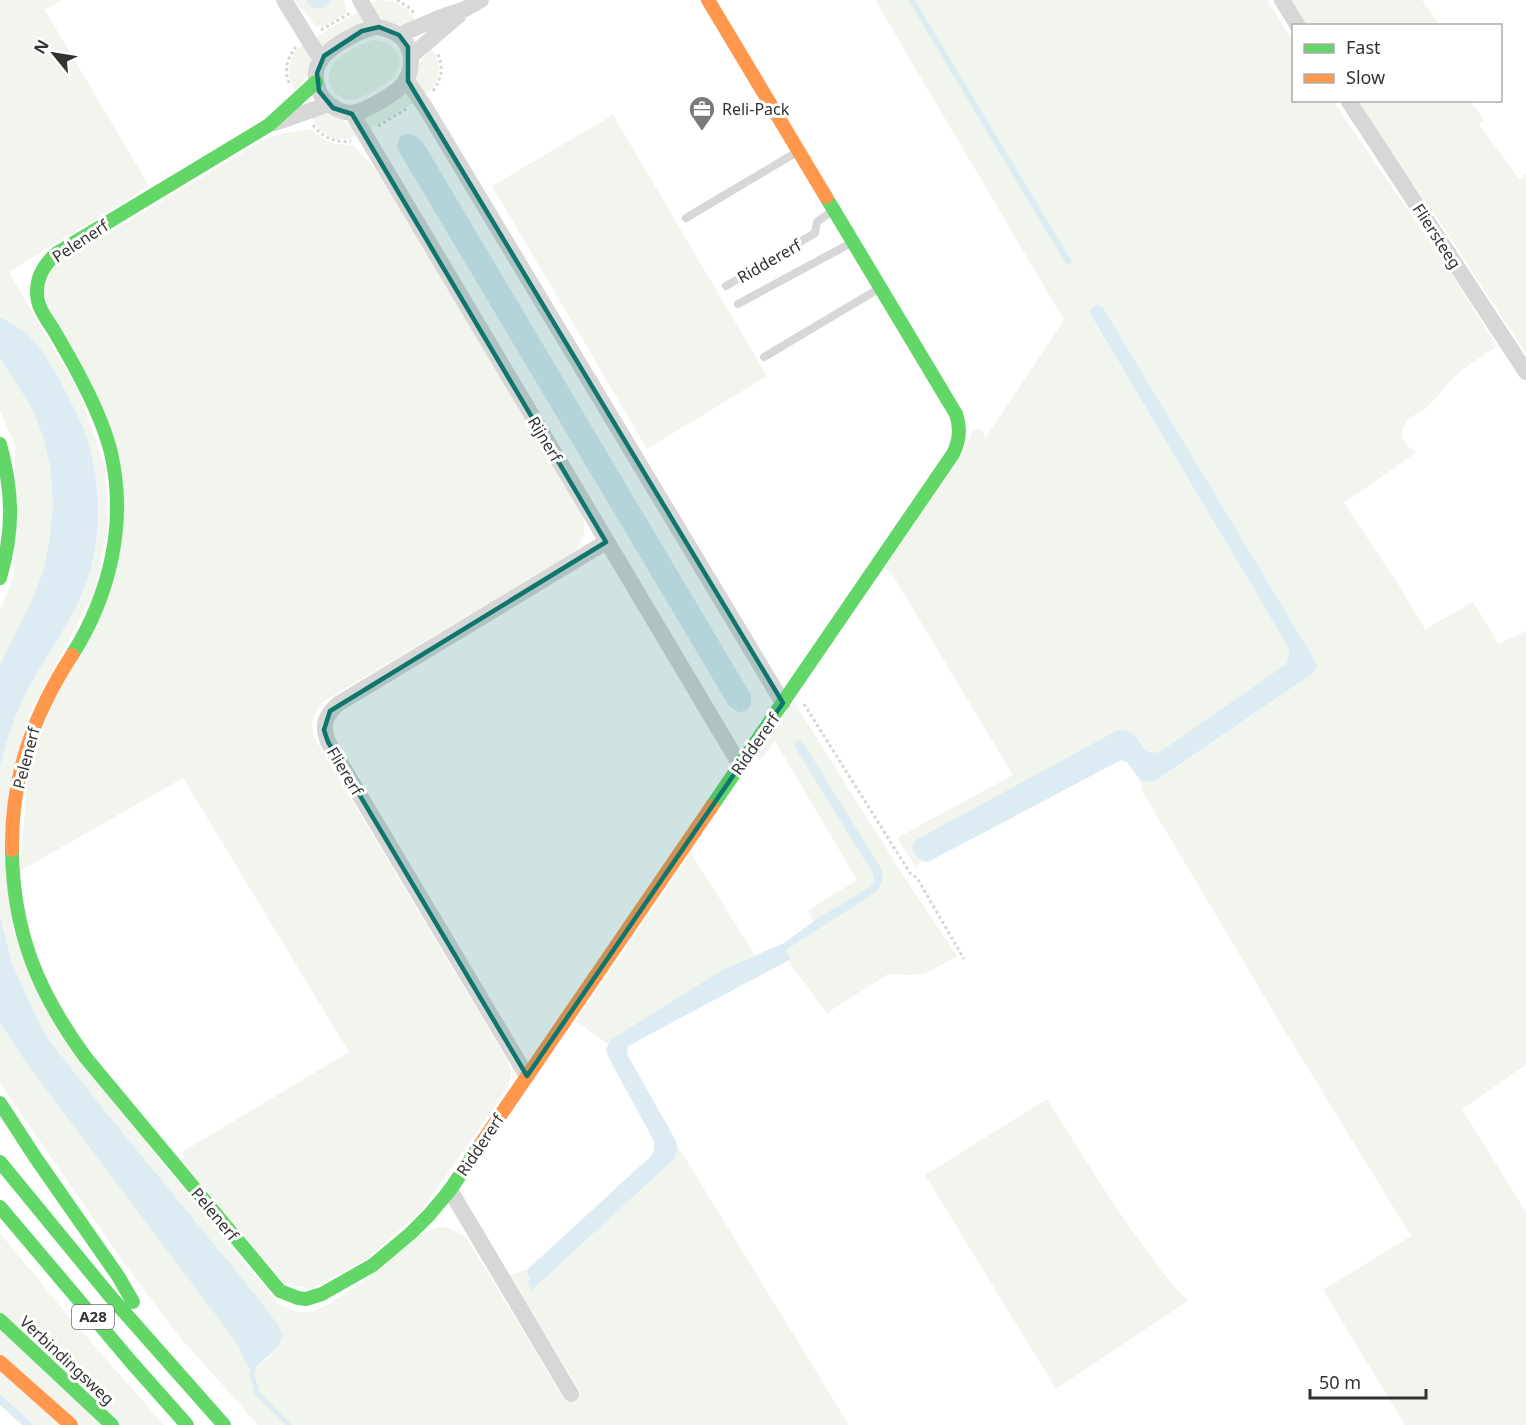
<svg xmlns="http://www.w3.org/2000/svg" width="1526" height="1425" font-family="'Noto Sans',sans-serif">
  <style>
    .green { fill: #f1f5ed }
    .water { fill: #ddebf3 }
    .lines { fill: none; stroke-linecap: round; stroke-linejoin: round }
    .stream { stroke: #ddebf3; stroke-width: 4.5 }
    .path { stroke: #d6d6d6; stroke-width: 3; stroke-dasharray: 3 3; stroke-linecap: butt }
    .lane { stroke: #d7d7d7; stroke-width: 8 }
    .street { stroke: #d7d7d7; stroke-width: 16 }
    .fast { stroke: #63d668; stroke-width: 14 }
    .slow { stroke: #ff974d; stroke-width: 14 }
    .marked { fill: #0f766e; fill-opacity: 0.2; stroke: #0f766e; stroke-width: 4.5; stroke-linejoin: round }
    .labels { text-anchor: middle; stroke-width: 6; stroke-linejoin: round; paint-order: stroke }
    .shield { fill: #fff; stroke: #707070; stroke-width: 1.5 }
    .shield-label { font-size: 15px; font-weight: bold; fill: #333 }
    .poi-label { font-size: 16px; fill: #333; stroke: #fff; text-anchor: start }
    .street-label { font-size: 16px; fill: #333; stroke: #fff }
  </style>
  <rect width="100%" height="100%" fill="#fff"/>
  <path class="green" d="M0 0H61L45 10 149 186 9 272 79 392 105 466 108 528 94 593 27 719 12 927 156 1156 278 1303 292 1311 298 1312H312L327 1305 354 1288 422 1234 431 1230 440 1227 449 1228 466 1237 566 1402 581 1393 510 1275 528 1269 527 1271 530 1278 528 1283 534 1292 537 1285 677 1146 676 1143 849 1425H258L178 1335 126 1266 0 1083V1023L25 1061 236 1342 246 1363 250 1368C263 1368 278 1348 283 1336L250 1288 96 1100 47 1037 34 1012 12 963 0 916V769C6 738 18 707 33 680 48 654 64 631 77 605 104 551 104 483 83 427 79 417 74 408 69 398 65 389 59 379 54 370 38 344 29 330 0 317Z
    M294 0H306L309 4H329L331 0H344L347 11 344 14 323 27 316 26Z
    M380 0C397 0 408 7 416 22 397 30 379 23 371 3Z
    M875 0H908L1066 264 1072 261 915 0H1267L1293 41 1294 100 1333 101 1445 264 1497 346C1483 356 1467 365 1455 376 1444 386 1437 399 1426 408 1418 414 1408 416 1404 426 1399 438 1406 447 1417 452L1344 503 1398 584 1424 627V630L1473 602 1492 632 1498 644 1526 631V1065L1462 1109 1526 1212V1425H1405L1323 1290 1411 1236 1285 1031 1142 791 1140 780 1155 782 1312 674 1315 671 1316 662 1104 309H1091L1090 315 1287 645C1291 652 1289 657 1286 664L1161 751C1149 756 1144 748 1138 738L913 847 915 854 923 861 915 866 897 838 1013 775 892 574 884 568 966 449 971 433 979 428 986 437 1064 320Z
    M1290 0H1422L1440 25H1307Z
    M359 11 365 21 321 49 314 38Z
    M373 40C391 40 407 57 396 74 390 83 366 96 357 99 338 104 323 84 331 68 336 57 362 43 373 40Z
    M304 43C316 66 312 73 295 90 285 73 288 56 304 43Z
    M432 49C443 63 441 85 424 96 422 92 419 87 417 83 414 70 422 56 432 49Z
    M407 91 415 102 370 129 362 118Z
    M1356 101H1470L1484 120 1479 124 1519 179 1526 174V354L1443 227Z
    M323 113C340 116 349 121 357 136 337 144 321 137 312 118Z
    M613 115 767 376 647 449 492 186Z
    M309 129 327 141 334 144 353 145 377 171 582 513C587 529 584 542 572 554L326 700C314 710 310 722 314 737L506 1058C512 1069 512 1079 506 1090L422 1210 368 1258 312 1289 285 1284 181 1160 185 1156 182 1152 349 1052 183 778 20 871 28 771 125 505 47 305 44 288 53 266 267 138 276 135Z
    M0 358C12 375 25 393 34 412 61 470 58 542 33 600 23 622 11 644 0 665V610L14 576 15 445 0 410Z
    M794 702 901 872 957 956 925 974 913 975 888 974 827 1013 788 961 791 959 786 950 876 892 881 885 882 873 806 747 801 741 796 742 794 746 873 874C875 880 873 883 868 888L813 922 808 910 857 880 775 741 760 760 757 754Z
    M691 853 755 955 724 969 610 1040 607 1044 576 1021Z
    M1047 1099C1080 1150 1110 1202 1147 1251 1159 1268 1172 1286 1188 1301L1056 1389 925 1175Z
    M0 1233 71 1319 164 1425H118L0 1314Z
    M0 1327 106 1425H76L0 1356Z
    M0 1368 63 1425H34L0 1394Z"/>
  <path class="water" d="M306 0H331C326 9 320 10 311 7Z
    M908 0H915L1072 261 1070 264H1066Z
    M405 134C417 134 421 140 427 149L751 695V704L747 710 740 713 729 706 401 155 397 146 400 137Z
    M1096 305 1101 306 1104 309 1316 662 1317 667 1312 674 1154 782 1140 780 1127 762 1121 760 928 862C919 861 915 855 912 847L916 840 1118 730C1145 728 1138 760 1161 751L1286 664C1289 657 1291 652 1287 645L1090 314 1091 309Z
    M0 317C29 331 38 343 54 370 60 381 66 391 71 402 75 410 80 419 83 427 104 483 104 551 77 605 64 631 48 654 33 680 18 707 6 738 0 769V665L33 598 43 572 50 538 53 507 51 471 44 439 34 412 19 387 0 358Z
    M798 740 801 741 806 747 882 870C884 879 882 885 876 892L786 950 791 959 628 1046 627 1054 676 1141 677 1150 674 1159 537 1285 533 1292 528 1283 530 1278 527 1273 528 1269 651 1156 654 1150V1141L609 1058 606 1050 610 1040 724 969 784 943 817 919 868 888 874 881 873 874 794 746 796 742Z
    M0 916 12 963 34 1012 47 1037 96 1100 250 1288 278 1325 283 1336 278 1347 255 1368 250 1369 246 1363 236 1342 25 1061 0 1023Z
    M0 1394 34 1425H22L0 1405Z"/>
  <g class="lines">
    <path class="stream" d="M254 1365 252 1375 257 1390 255 1391 289 1425"/>
    <path class="path" d="M397 0 408 7 414 13
      M321 30 352 12
      M289 83C284 70 287 58 296 47
      M433 91C442 79 444 67 437 52
      M313 125C323 138 335 143 351 141
      M378 126 408 108
      M804 704 910 873 917 878 964 959"/>
    <path class="lane" d="M686 218 797 152
      M726 286 815 233 817 222 832 211
      M738 304 851 243
      M764 357 880 288"/>
    <path class="street" d="M284 0 321 60
      M360 0 376 27
      M1282 0 1298 26
      M379 27C385 29 391 30 397 34 413 44 415 68 404 83 397 93 366 111 353 113 347 113 340 111 335 108 317 99 309 73 323 57 333 45 364 27 379 27Z
      M399 35 441 17 465 9 481 0
      M411 56 458 16
      M406 79 425 107 783 703
      M1348 100 1526 372
      M352 113 740 765
      M275 123 329 104
      M527 1076 328 742C322 725 324 717 338 704L606 542
      M450 1190 571 1394"/>
    <path class="fast" d="M0 444C13 492 14 530 0 578
      M72 655C110 595 127 523 111 453 105 428 94 404 82 381 73 363 63 346 53 329 47 320 40 311 38 301 34 281 42 266 57 253L269 125 316 82
      M712 806 953 454C960 440 961 428 956 414L826 197
      M12 850C13 932 38 993 86 1058L280 1291 298 1298 306 1299 322 1294 373 1265 411 1233 429 1215 450 1190 480 1145
      M0 1103 35 1157 118 1276 133 1302
      M0 1162 110 1296 224 1425
      M0 1207 132 1363 187 1425
      M0 1320 112 1425"/>
    <path class="slow" d="M708 0 826 197
      M12 850C11 777 33 715 72 655
      M480 1145 712 806
      M0 1362 71 1425"/>
  </g>
  <path class="marked" d="M379 27 399 35 408 47V81L783 703 527 1076 328 742 324 730 330 711 606 542 352 114 333 108 319 91 317 73 324 56 362 31Z"/>
  <defs>
    <g id="office-pin" transform="scale(1.35)"><path d="M0 17L-7.5 6A9.5 9.5 0 1 1 7.5 6Z" fill="#7a7a7a" stroke="#fff"/><path d="M-6-3h4V-5.5h4V-3h4V5H-6ZM-1-4.5V-3h2v-1.5ZM-6 0V1H6V0Z" fill="#fff"/></g>
  </defs>
  <g fill-rule="evenodd">
    <use href="#office-pin" x="702" y="109"/>
  </g>
  <g class="labels">
    <rect class="shield" x="72" y="1305" width="42" height="24" rx="4.5"/>
    <g class="shield-label">
      <text x="93" y="1322">A28</text>
    </g>
    <g class="poi-label">
      <text x="722" y="115">Reli-Pack</text>
    </g>
    <g class="street-label">
      <text transform="translate(1437 236) rotate(57)" y="6">Fliersteeg</text>
      <text transform="translate(80 241) rotate(-33)" y="6">Pelenerf</text>
      <text transform="translate(769 261) rotate(-30)" y="6">Riddererf</text>
      <text transform="translate(545 439) rotate(59)" y="6">Rijnerf</text>
      <text transform="translate(755 744) rotate(-55)" y="6">Riddererf</text>
      <text transform="translate(26 758) rotate(-75)" y="6">Pelenerf</text>
      <text transform="translate(345 771) rotate(59)" y="6">Fliererf</text>
      <text transform="translate(480 1145) rotate(-56)" y="6">Riddererf</text>
      <text transform="translate(215 1214) rotate(50)" y="6">Pelenerf</text>
      <text transform="translate(67 1360) rotate(43)" y="6">Verbindingsweg</text>
    </g>
  </g>
  <rect x="1292" y="24" width="210" height="78" fill="#ffffff" stroke="#adadad" stroke-width="1.5"/>
  <rect x="1304" y="44" width="30" height="9" fill="#63d668" stroke="#adadad" stroke-width="1.5"/>
  <text x="1346" y="54" font-size="18" fill="#333333">Fast</text>
  <rect x="1304" y="74" width="30" height="9" fill="#ff974d" stroke="#adadad" stroke-width="1.5"/>
  <text x="1346" y="84" font-size="18" fill="#333333">Slow</text>
  <g transform="translate(54 54) rotate(300)" stroke="#ffffff" stroke-width="4.5" paint-order="stroke">
  <path d="M0-4.5L10 22L0 15L-10 22Z" fill="#333333"/>
  <text y="-9" font-size="16" font-weight="bold" text-anchor="middle" fill="#333333">N</text>
  </g>
  <path d="M1310 1389v9h116v-9" fill="none" stroke="#333333" stroke-width="3"/>
  <text x="1319" y="1389" font-size="18" fill="#333333" stroke="#ffffff" stroke-width="4.5" paint-order="stroke">50 m</text>
</svg>
